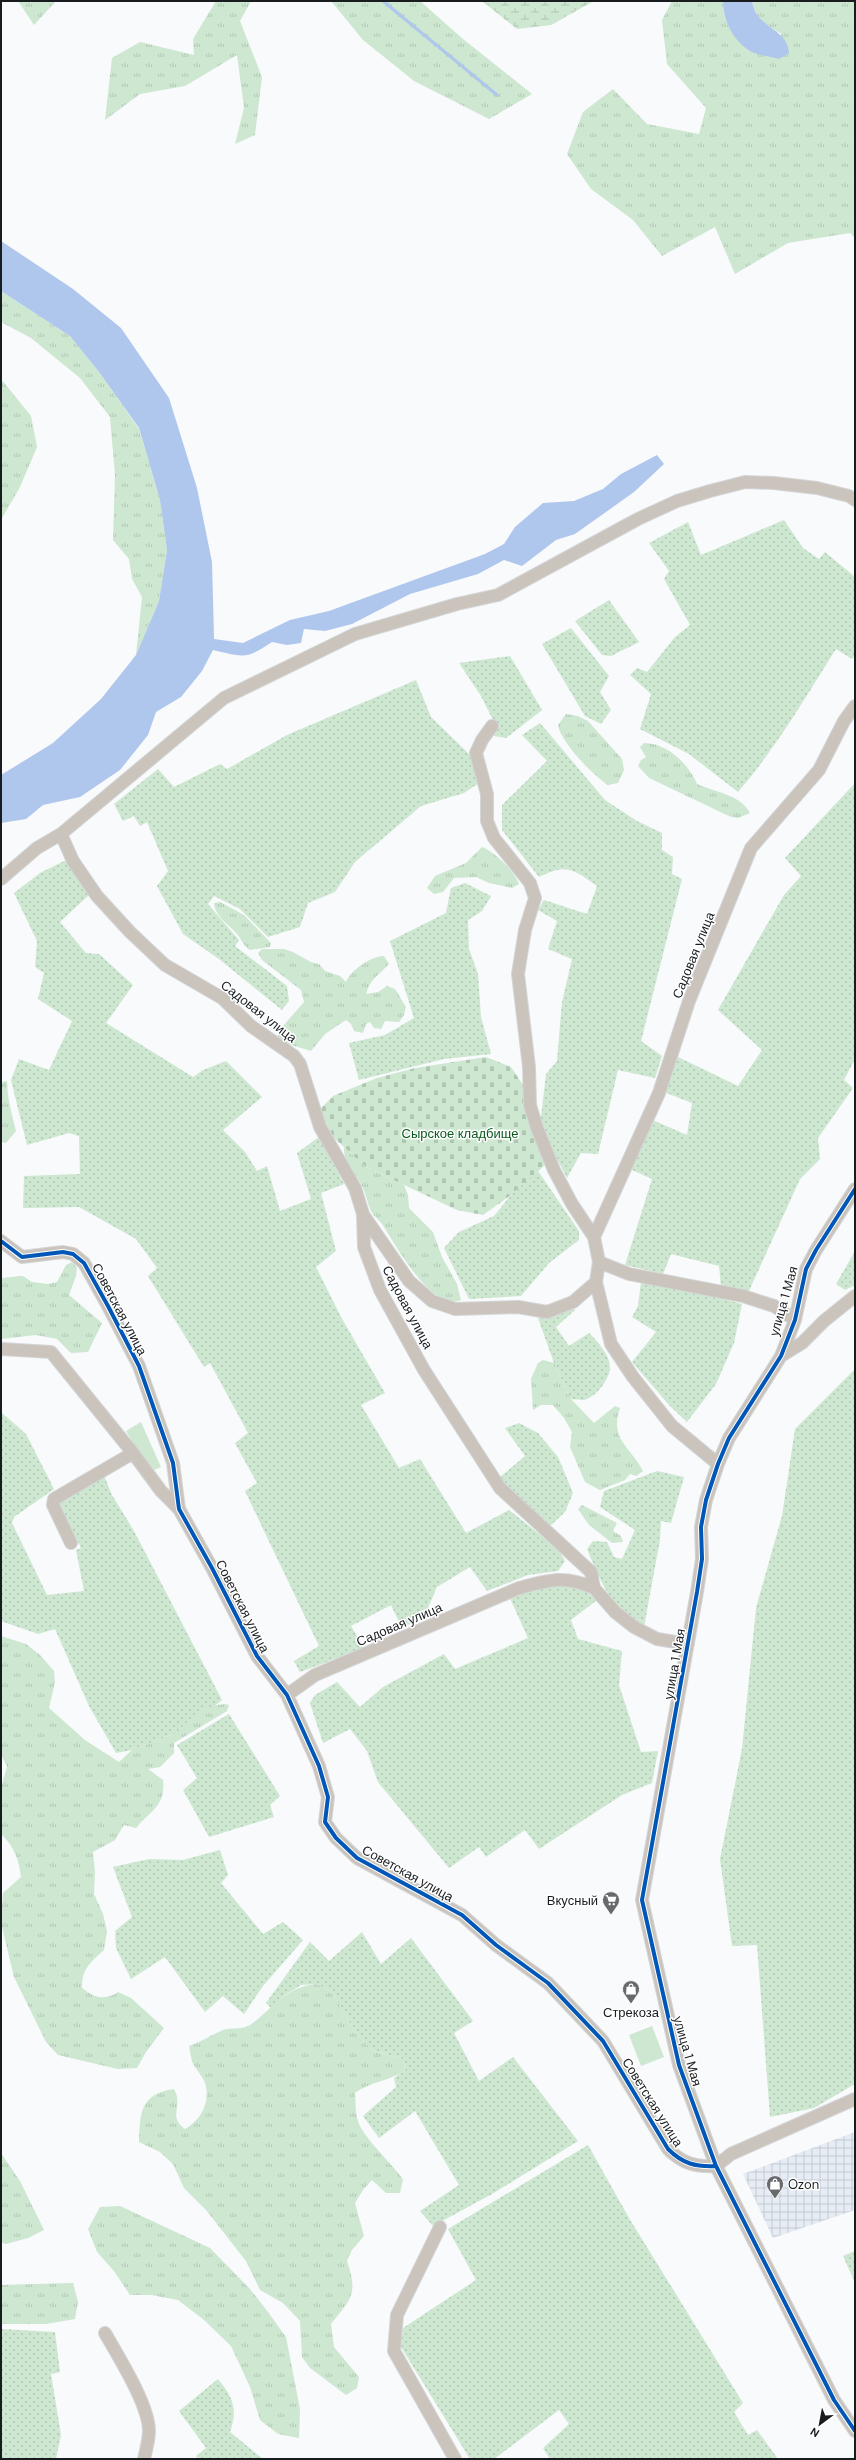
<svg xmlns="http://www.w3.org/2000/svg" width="856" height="2460" font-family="'DM Sans',sans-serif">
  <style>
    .industrial { fill: url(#industrial-grid) }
    .grass { fill: url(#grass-tufts) }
    .wetland { fill: url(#wetland-marsh) }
    .cemetery { fill: url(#cemetery-stones) }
    .park { fill: #cde7d1 }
    .garden { fill: url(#garden-dots) }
    .water { fill: #afc6ed }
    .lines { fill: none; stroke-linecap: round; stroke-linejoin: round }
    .stream { stroke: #afc6ed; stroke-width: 3 }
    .minor-casing { stroke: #d5d6d8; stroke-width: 14 }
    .minor { stroke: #cac4bd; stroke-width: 12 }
    .cycleway-casing { stroke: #fff; stroke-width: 6 }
    .cycleway { stroke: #0057b8; stroke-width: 4 }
    .labels { text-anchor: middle; stroke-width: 3; stroke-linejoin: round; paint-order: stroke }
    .street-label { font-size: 13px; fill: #181c1f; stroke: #fff }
    .park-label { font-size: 13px; fill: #09591d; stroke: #fff }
    .poi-label { font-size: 13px; fill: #181c1f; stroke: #fff; text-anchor: end }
  </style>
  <defs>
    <pattern id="industrial-grid" width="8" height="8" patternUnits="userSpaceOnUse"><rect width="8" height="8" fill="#e5ecf4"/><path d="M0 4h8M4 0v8" fill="none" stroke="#c4cad1"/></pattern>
    <pattern id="grass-tufts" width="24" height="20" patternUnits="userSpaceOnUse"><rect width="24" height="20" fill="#cde7d1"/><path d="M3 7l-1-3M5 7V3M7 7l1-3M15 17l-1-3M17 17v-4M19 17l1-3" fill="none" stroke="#afc6b3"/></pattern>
    <pattern id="wetland-marsh" width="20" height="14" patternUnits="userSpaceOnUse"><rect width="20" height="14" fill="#cde7d1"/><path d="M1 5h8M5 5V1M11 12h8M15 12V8" fill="none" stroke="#afc6b3"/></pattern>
    <pattern id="cemetery-stones" width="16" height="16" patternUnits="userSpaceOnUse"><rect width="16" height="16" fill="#cde7d1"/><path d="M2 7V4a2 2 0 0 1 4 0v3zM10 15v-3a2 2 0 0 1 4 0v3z" fill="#afc6b3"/></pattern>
    <pattern id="garden-dots" width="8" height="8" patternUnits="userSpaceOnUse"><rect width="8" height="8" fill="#cde7d1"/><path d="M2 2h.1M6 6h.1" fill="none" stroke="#afc6b3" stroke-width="1.8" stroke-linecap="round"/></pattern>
  </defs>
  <rect width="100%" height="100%" fill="#f8fafc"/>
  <path class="industrial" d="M855 2132V2210L773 2238 743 2174Z"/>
  <path class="grass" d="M18 1H56L34 25Z
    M216 1H251L240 21 262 77 255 135 235 144 244 108 237 55 185 86 140 94 105 120 112 58 140 42 194 55 193 39Z
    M331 1H420L463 39 532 94 489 119 414 81 363 40Z
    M672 1H723C723 25 733 35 749 51L782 34C767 26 755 18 752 1H855V238L850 233 788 243 735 274 715 227 662 256 633 220 591 189 567 154 583 112 613 89 647 124 699 134 706 108 667 64 662 20Z
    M1 291 70 336 99 372 139 429 160 500 167 550 159 601 136 655 142 597 132 579 129 559 113 540 115 475 110 417 80 378 31 338 1 322Z
    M1 379 31 416 37 447 20 487 1 520Z
    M566 714 578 716 588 721 622 759 624 770 618 783 608 785C593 775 561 743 558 725Z
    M644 743C667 743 689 764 697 784 714 792 740 794 750 813L738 818 731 817 649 778 638 766 641 760 646 757 640 747Z
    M482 847C495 852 514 871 519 884L512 888 489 883 476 877 454 878 443 892 434 894 427 888 435 876 466 863Z
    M220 902 244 915 271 943 270 947 250 950C242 945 242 939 236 933 228 924 215 916 214 903Z
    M262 949H284L293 952 311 962 319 964 325 971 340 976 346 982C350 971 371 956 384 956L389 964C379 975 370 979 366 994L378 992 387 986 395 989 406 1007 404 1015 399 1022 385 1021 381 1029 374 1028 370 1022 366 1024 363 1033 354 1031 351 1024 346 1020 325 1034 311 1051 288 1044 278 1036 283 1026 304 1002 301 990 262 960 258 953Z
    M7 1081C7 1097 12 1115 16 1131L6 1143 1 1142V1089L2 1082Z
    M344 1147 366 1167 404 1185 408 1195 409 1208 433 1232 442 1257 457 1284 461 1300C433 1313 396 1246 384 1227 381 1221 374 1217 371 1211 367 1202 365 1190 360 1182 353 1171 343 1161 344 1147Z
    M72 1262 77 1268 76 1276 69 1295 102 1323 88 1352 71 1353 57 1339 36 1335 1 1339V1278L23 1276 32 1282 48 1284 57 1282 66 1265Z
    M543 1360 554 1363 571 1399 594 1423 615 1406 620 1408C609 1439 630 1446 643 1471L636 1476 630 1474 625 1480 600 1490 585 1482 570 1447 572 1432 564 1418 553 1405H541L533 1410 531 1379 538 1363Z
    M582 1505 617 1523 613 1531 621 1536 623 1542 612 1543 589 1525 578 1509Z
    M1 1636 26 1644 40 1655 54 1671 55 1682 49 1708 85 1740 119 1762 132 1750 176 1733 202 1708C211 1708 221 1702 229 1705L227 1711 174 1743V1753L160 1767 148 1769 163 1780C166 1806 150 1811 136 1828L124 1825 115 1840 93 1852 95 1872 94 1894 103 1914 107 1931 104 1950C90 1963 82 1968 82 1988 95 1998 104 2001 118 1992L131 1998 164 2028 146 2052 137 2068 118 2069 58 2055 46 2042 14 1977 1 1923 3 1893 21 1877C19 1860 14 1846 1 1834V1787L7 1767 1 1754Z
    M316 1984 332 1991 354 2030 372 2050 403 2059 406 2070C390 2081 371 2081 355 2093 356 2102 355 2113 358 2121 362 2136 392 2164 403 2179L400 2193H386L372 2180 363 2190 355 2203 364 2236 352 2250 347 2261C358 2294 352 2298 331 2324L334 2347 359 2377 357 2388 346 2395 310 2368 302 2357 300 2321 283 2303 260 2290 246 2261 206 2210 184 2188 173 2164 160 2152 139 2142C140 2113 140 2094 174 2089 184 2107 167 2116 185 2129 201 2120 211 2102 205 2083 202 2075 195 2069 192 2061 191 2057 190 2051 189 2046 201 2042 211 2035 223 2030 231 2027 243 2030 250 2025 274 2008 285 1987 316 1984Z
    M1 2153 20 2181 44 2230 28 2238 6 2244 1 2242Z
    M120 2206 210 2248 250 2289 268 2312 286 2337 300 2409 299 2438 278 2434 260 2420 250 2387 231 2346 204 2320 178 2300 151 2295H130L114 2271 97 2252 88 2229 100 2207Z
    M73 2283 78 2302 75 2319 46 2324H1V2285Z"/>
  <path class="wetland" d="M482 1H594L551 25 517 29Z"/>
  <path class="cemetery" d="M486 1057 511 1067 523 1085 525 1103 545 1165 511 1195 483 1215 457 1210 366 1167 333 1137 319 1110 333 1096 377 1078 415 1068Z"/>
  <path class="park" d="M141 1422 161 1467 150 1472 126 1431Z
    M652 2026 664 2057 641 2066 629 2035Z"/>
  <path class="garden" d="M784 520 803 548 819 559 825 552 855 577V655L852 659 836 649C805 698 776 748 738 792L689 754 640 729 651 694 630 675 637 668 647 672 675 637 690 625 664 579 669 571 649 543 688 522 701 555Z
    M609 600 639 642 611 656 602 655 575 621Z
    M571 628 609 676 600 692 611 710 601 724 585 716 542 644Z
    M510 656 542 710 506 738 494 736 497 728 481 696 459 663Z
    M416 680 431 717 470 755 479 783 464 793 421 806 355 862 335 892 308 903 300 927 268 937 240 909 214 896 208 904 239 940 235 946 287 986 289 1001 282 1010 219 959 183 934 157 886 168 871 147 822 140 826 134 816 123 821 114 804 158 769 174 787 220 764 227 769 287 735Z
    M540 723 605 800 637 821 662 833V850L673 857 672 874 682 879 641 1041 662 1056 655 1078 618 1070 598 1154 581 1153 567 1178 540 1126 546 1074 557 1061 562 1002 572 959 548 949 557 921 538 910 544 900 587 914 597 886C573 869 567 863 539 877L502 830V805L547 761 522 735Z
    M855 783V1059L844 1080 853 1088 818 1138 820 1159 800 1179 748 1293 721 1286 719 1266 671 1254 663 1274 625 1265 652 1179 630 1169 650 1119 687 1135 692 1103 664 1092 678 1057 738 1086 762 1050 718 1010 784 895 801 876 785 858Z
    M66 860 90 894 60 922 86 953 99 954 133 985 106 1023 193 1077 203 1070 226 1061 262 1097 223 1130 245 1152 257 1171 267 1166 280 1211 311 1199 297 1153 319 1137 344 1184 321 1193 336 1251 316 1267 341 1317 385 1393 361 1405 399 1468 420 1459 466 1533 509 1510 558 1549 565 1561 558 1571 528 1575 487 1591 470 1567 437 1587 424 1617 402 1628 391 1605 351 1626 364 1648 300 1672 294 1661 319 1646 245 1491 257 1483 235 1443 248 1433 210 1363 204 1367 148 1276 157 1268 136 1239 79 1207 23 1208 24 1176 80 1174 79 1136 69 1133 27 1145 11 1080 19 1059 49 1070 72 1021 38 999 44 973 35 967 37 941 14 893 40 873Z
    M465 883 491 896 482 911 468 920 469 949 478 974 481 1017 491 1054 444 1059 359 1080 349 1043 385 1035 414 1018 390 941 446 913 451 888Z
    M538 1171 579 1231V1240L549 1263 521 1296 469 1299 444 1248 459 1232 494 1216 511 1195Z
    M855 1251V1285L845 1290 836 1284Z
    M641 1282 682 1287 742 1304 734 1343 716 1384 687 1422 670 1406 632 1362 656 1332 632 1317 638 1306Z
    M572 1309 575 1310 556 1327 569 1346 589 1333C597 1341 610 1355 610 1367 610 1379 596 1397 584 1400 580 1400 575 1399 571 1399L554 1363 538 1318Z
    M855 1369V2084L814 2108 770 2117 757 1945 732 1946 720 1859 742 1749 756 1608 782 1516 795 1429Z
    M1 1412 26 1434 54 1489 14 1517 12 1523 47 1595 84 1591 76 1550 81 1548 58 1501 103 1473 112 1495 134 1531 222 1700 212 1708H202L176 1733 132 1750 116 1753 89 1706 55 1629 38 1634 1 1621Z
    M519 1423 538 1433 558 1457 573 1493 565 1512 549 1527 512 1494 499 1478 525 1456 505 1428Z
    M657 1471 684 1477 671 1523 661 1521 660 1540 644 1627C609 1606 602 1584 587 1549L593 1541 607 1542 614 1557 622 1559 635 1530 600 1507 604 1491Z
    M576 1584 597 1600 571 1620 578 1639 622 1651 619 1685 641 1752 658 1751 652 1783 622 1795 539 1849 525 1830 486 1857 479 1847 449 1868 378 1782 367 1751 350 1729 323 1743 310 1703 315 1695 337 1682 360 1707 383 1687 444 1654 455 1669 528 1638 509 1596 539 1585Z
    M229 1714 280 1796 270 1805 274 1817 209 1837 183 1790 197 1778 177 1745Z
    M220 1850 228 1875 221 1883 263 1934 283 1922 303 1940 263 1986 244 2014 223 1996 205 2012 165 1957 131 1979 116 1948 115 1931 132 1917 113 1867 149 1859 183 1860Z
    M362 1932 381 1964 411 1938 473 2021 454 2033 479 2081 513 2057 578 2141 492 2194 433 2226 420 2211 459 2185 415 2111 379 2138 363 2116 396 2087 394 2078 406 2070 403 2059 372 2050 354 2030 332 1991 316 1984 301 1985 285 1995 271 2008 266 2003 310 1942 329 1961Z
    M588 2145 629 2218 743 2403 734 2412 748 2435 757 2430 778 2459H550L543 2448 569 2424 559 2410 494 2459H470L401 2347 403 2328 476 2280 448 2229Z
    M855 2251V2283L843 2256Z
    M1 2329 55 2332 60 2372 51 2374 61 2435 56 2459H1Z
    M218 2379C233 2397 238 2409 230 2432L263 2459H198L196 2456 206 2448 179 2411Z"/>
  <path class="water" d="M723 1H752C756 29 787 27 789 53L779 59C770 56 756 55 748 50 732 38 723 21 723 1Z
    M1 241 73 289 121 328 169 398 197 488 212 562 214 639 243 643 290 620 329 611 485 554 504 544 515 527 543 503 574 501 603 489 621 474 657 455 664 464 634 492 575 534 556 540 522 566 504 560 478 574 410 594 352 624 325 631 304 629 301 643 287 645 272 642C245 660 244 657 213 650L202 671 181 697 156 712 148 735 120 770 80 797 43 805 26 819 1 823V775L53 743 101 699 136 655 159 601 167 550 160 500 139 428 99 372 70 336 1 291Z"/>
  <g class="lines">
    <path class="stream" d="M383 1 497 95"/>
    <g class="minor-casing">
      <path id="minor" d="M492 726 482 740 476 753 487 794V821L494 838 530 883 535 898 525 930 518 974 529 1067 530 1105 537 1128 554 1170 572 1204 594 1237 599 1262 596 1282 611 1344 633 1377 672 1426 718 1464
        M61 834 73 861 97 896 130 932 165 965 222 998 251 1026 294 1056 300 1064 320 1127 355 1188 363 1214 364 1247 380 1290 424 1370 500 1488 591 1572 594 1588 615 1612 634 1627 657 1639 688 1644
        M1 879 37 848 61 834 224 698 355 634 457 604 498 595 638 519 677 501 710 491 745 482 774 483 817 488 849 496 855 500
        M855 1189 816 1250 806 1269 795 1320 781 1356 729 1438 718 1464 706 1500 701 1527 702 1559 697 1592 642 1900 679 2065 716 2166 834 2400 855 2431
        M364 1216 409 1281 432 1301 455 1309 518 1307 547 1312 573 1302 596 1282
        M594 1237 659 1093 689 1001 751 848 819 770 844 721 855 706
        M1 1241 22 1257 63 1252 73 1254 84 1263 108 1306 139 1366 173 1463 179 1509 212 1568 257 1656 287 1695 319 1766 328 1797 325 1822 336 1838 357 1858 462 1915 496 1945 548 1983 603 2041 668 2149C683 2164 696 2167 716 2166
        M599 1262 629 1274 743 1296 774 1306 795 1320
        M1 1349 51 1352 133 1453 161 1491 179 1509
        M781 1356 802 1343 824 1321 855 1296
        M71 1543 53 1505 54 1499 133 1453
        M287 1695 315 1675 519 1588C549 1580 565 1575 594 1588
        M716 2166 731 2154 855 2099
        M440 2227 397 2315 394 2351 455 2459
        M105 2333C118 2356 149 2405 149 2431 149 2440 146 2450 144 2459"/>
    </g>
    <use href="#minor" class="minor"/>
    <g class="cycleway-casing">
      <path id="cycleway" d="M855 1189 816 1250 806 1269 795 1320 781 1356 729 1438 718 1464 706 1500 701 1527 702 1559 697 1592 642 1900 679 2065 716 2166 834 2400 855 2431
        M1 1241 22 1257 63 1252 73 1254 84 1263 108 1306 139 1366 173 1463 179 1509 212 1568 257 1656 287 1695 319 1766 328 1797 325 1822 336 1838 357 1858 462 1915 496 1945 548 1983 603 2041 668 2149C683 2164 696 2167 716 2166"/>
    </g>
    <use href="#cycleway" class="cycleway"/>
  </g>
  <defs>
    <g id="supermarket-pin" transform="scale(0.9)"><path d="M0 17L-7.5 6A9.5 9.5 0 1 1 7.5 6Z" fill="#666a6c" stroke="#fff"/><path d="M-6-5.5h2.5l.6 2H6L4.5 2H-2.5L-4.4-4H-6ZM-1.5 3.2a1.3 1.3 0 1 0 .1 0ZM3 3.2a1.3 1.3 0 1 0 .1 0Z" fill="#fff"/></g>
    <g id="shop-pin" transform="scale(0.9)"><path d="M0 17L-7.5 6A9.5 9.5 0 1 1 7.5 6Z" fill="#666a6c" stroke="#fff"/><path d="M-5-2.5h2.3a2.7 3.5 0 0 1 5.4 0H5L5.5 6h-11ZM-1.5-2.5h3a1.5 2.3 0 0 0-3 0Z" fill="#fff"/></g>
  </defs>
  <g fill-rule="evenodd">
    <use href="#supermarket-pin" x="611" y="1900"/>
    <use href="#shop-pin" x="631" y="1989"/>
    <use href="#shop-pin" x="775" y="2184"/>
  </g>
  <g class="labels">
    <g class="street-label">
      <text transform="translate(693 955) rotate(-68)" y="5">Садовая улица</text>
      <text transform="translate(259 1011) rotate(38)" y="5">Садовая улица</text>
      <text transform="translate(783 1301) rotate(-74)" y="5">улица 1 Мая</text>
      <text transform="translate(408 1307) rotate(62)" y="5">Садовая улица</text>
      <text transform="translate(120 1309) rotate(62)" y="5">Советская улица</text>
      <text transform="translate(243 1606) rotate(63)" y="5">Советская улица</text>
      <text transform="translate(399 1624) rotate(-23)" y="5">Садовая улица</text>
      <text transform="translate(674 1664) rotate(-80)" y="5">улица 1 Мая</text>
      <text transform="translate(408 1873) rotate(29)" y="5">Советская улица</text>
      <text transform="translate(688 2051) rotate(74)" y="5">улица 1 Мая</text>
      <text transform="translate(653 2102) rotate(58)" y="5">Советская улица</text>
    </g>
    <g class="park-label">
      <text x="460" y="1138">Сырское кладбище</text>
    </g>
    <g class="poi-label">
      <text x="598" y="1905">Вкусный</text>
      <text x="631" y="2017" text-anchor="middle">Стрекоза</text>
      <text x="788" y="2189" text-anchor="start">Ozon</text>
    </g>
  </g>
  <rect width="856" height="2460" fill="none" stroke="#181c1f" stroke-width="4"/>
  <g transform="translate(820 2424) rotate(212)" stroke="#ffffff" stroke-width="3" paint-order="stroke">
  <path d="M0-3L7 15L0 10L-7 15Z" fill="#181c1f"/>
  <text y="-6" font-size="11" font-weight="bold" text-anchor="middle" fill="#181c1f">N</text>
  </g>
</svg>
